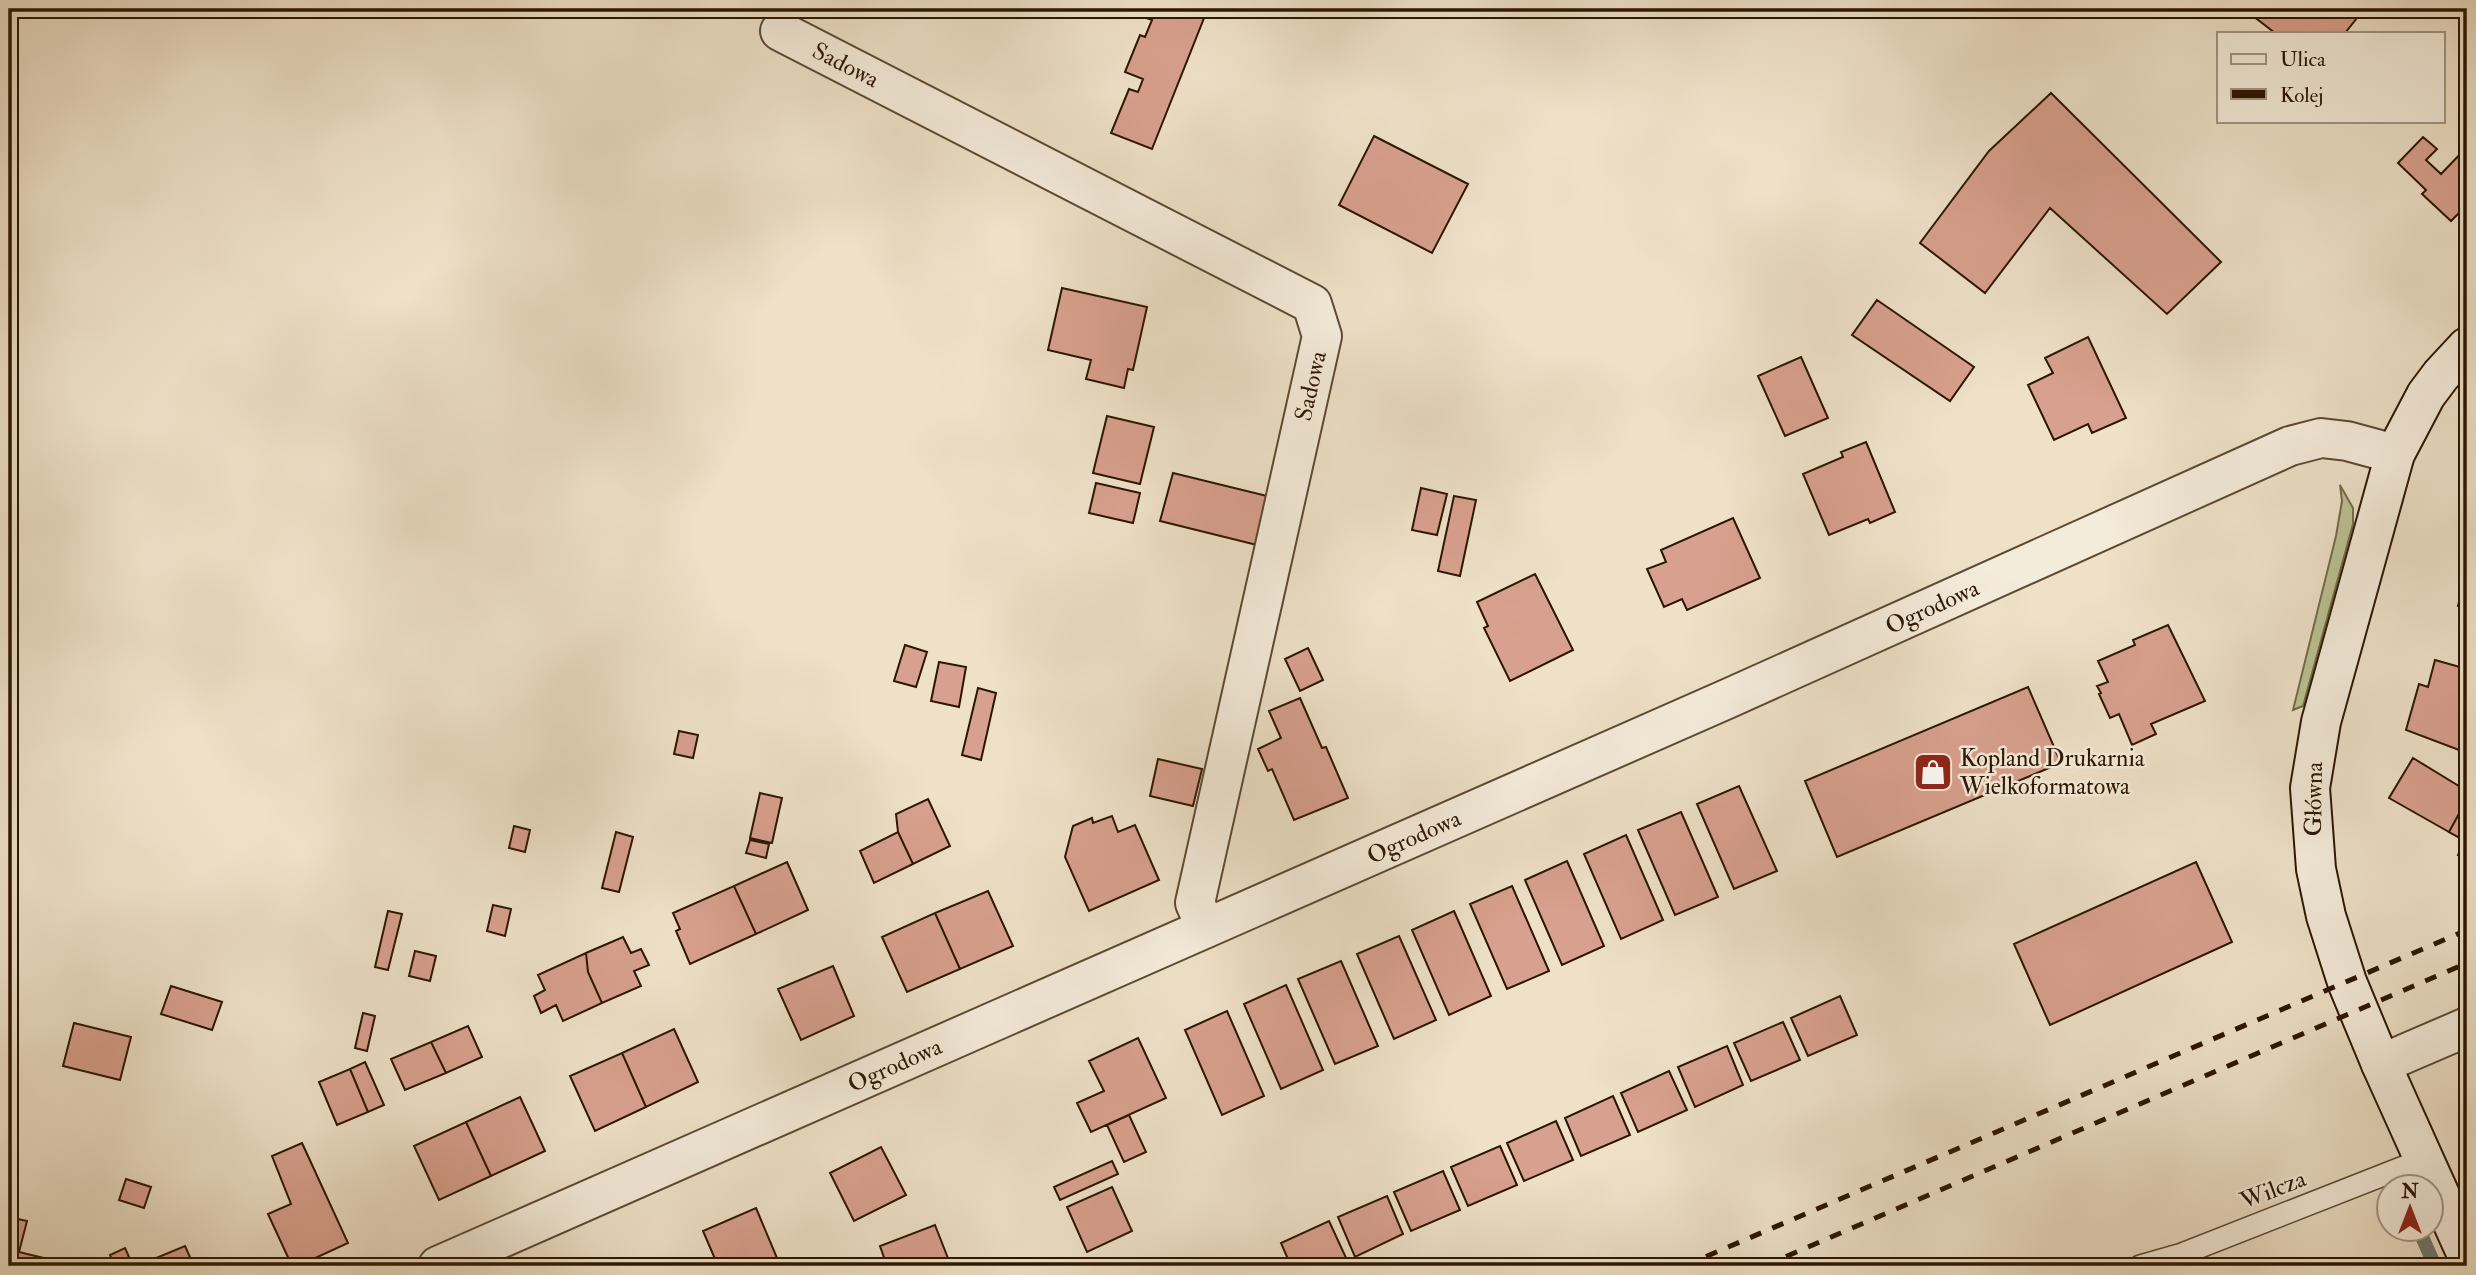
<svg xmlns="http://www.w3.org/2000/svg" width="2476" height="1275" font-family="'IM FELL Double Pica',serif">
	<rect width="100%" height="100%" fill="#eee1c8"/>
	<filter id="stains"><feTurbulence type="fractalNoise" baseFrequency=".00286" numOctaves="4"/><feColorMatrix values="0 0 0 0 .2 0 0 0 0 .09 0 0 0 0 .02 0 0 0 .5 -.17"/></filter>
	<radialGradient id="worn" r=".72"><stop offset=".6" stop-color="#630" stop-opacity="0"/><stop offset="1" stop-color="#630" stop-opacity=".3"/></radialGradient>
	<path fill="#bbc294" stroke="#746c4a" stroke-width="2" d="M 2340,485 L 2353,508 L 2353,524 L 2303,706 L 2293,710 L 2336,536 L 2342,501 Z"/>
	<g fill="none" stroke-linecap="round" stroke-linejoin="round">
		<path stroke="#6d7a6e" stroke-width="14" d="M 2419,1230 L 2435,1266"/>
	</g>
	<path fill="#d8a08e" stroke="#2c1600" stroke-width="2" d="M 1150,9 L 1194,9 L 1206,13 L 1152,149 L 1111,133 L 1129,89 L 1138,92 L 1143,79 L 1125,72 L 1140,35 L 1145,37 L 1152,20 L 1146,18 Z
		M 2244,9 L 2345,9 L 2357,18 L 2345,33 L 2275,33 Z
		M 2051,93 L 2221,262 L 2167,314 L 2050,208 L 1985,293 L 1920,243 L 1989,151 Z
		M 1374,136 L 1468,184 L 1432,253 L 1339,205 Z
		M 2423,137 L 2437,149 L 2426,160 L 2441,174 L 2467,147 L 2467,211 L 2464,208 L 2451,221 L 2422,194 L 2426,190 L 2398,163 Z
		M 1062,288 L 1147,307 L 1133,370 L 1128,369 L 1124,388 L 1086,379 L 1091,360 L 1048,350 Z
		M 1877,300 L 1974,367 L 1950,401 L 1852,335 Z
		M 2088,337 L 2126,418 L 2092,433 L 2088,424 L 2054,440 L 2028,385 L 2053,373 L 2045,358 Z
		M 1801,357 L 1828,418 L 1785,436 L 1758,376 Z
		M 1107,416 L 1154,427 L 1140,484 L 1093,473 Z
		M 1866,442 L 1895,512 L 1870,523 L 1868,519 L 1829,535 L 1803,474 L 1843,457 L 1841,452 Z
		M 1173,473 L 1267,496 L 1257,545 L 1160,521 Z
		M 1096,483 L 1140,493 L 1133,523 L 1089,513 Z
		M 1421,488 L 1447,494 L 1437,535 L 1412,530 Z
		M 1454,496 L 1476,500 L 1460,576 L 1438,571 Z
		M 1733,518 L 1760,578 L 1687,610 L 1682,599 L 1664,607 L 1647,569 L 1666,562 L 1661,550 Z
		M 2467,568 L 2467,608 L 2458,606 Z
		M 1535,574 L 1573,650 L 1510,681 L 1484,628 L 1488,626 L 1477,602 Z
		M 2168,625 L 2205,701 L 2151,724 L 2156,734 L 2132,745 L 2119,714 L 2110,718 L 2099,694 L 2101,693 L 2097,686 L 2108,682 L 2098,661 L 2135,645 L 2133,640 Z
		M 905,645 L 927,652 L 916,687 L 894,681 Z
		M 1308,648 L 1323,680 L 1300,691 L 1285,659 Z
		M 2435,660 L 2467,669 L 2467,753 L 2406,730 L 2419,684 L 2428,687 Z
		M 939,662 L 966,667 L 959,707 L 931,701 Z
		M 2028,687 L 2061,763 L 1837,857 L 1805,781 Z
		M 978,688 L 996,693 L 981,760 L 962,755 Z
		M 1300,698 L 1322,748 L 1326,747 L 1348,798 L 1294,820 L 1272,769 L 1268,771 L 1258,749 L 1281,738 L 1269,711 Z
		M 679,731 L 698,735 L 693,758 L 674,754 Z
		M 2413,758 L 2467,791 L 2467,799 L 2449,832 L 2389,798 Z
		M 1158,759 L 1202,769 L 1193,806 L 1150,796 Z
		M 1739,786 L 1777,871 L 1734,889 L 1697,804 Z
		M 760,793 L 782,798 L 772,843 L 750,838 Z
		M 928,799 L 950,846 L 913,864 L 898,832 L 896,814 Z
		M 2467,799 L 2467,860 L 2458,855 L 2465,841 L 2449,832 Z
		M 1681,812 L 1718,897 L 1675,915 L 1638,830 Z
		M 1112,816 L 1118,832 L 1135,825 L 1159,880 L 1089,911 L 1065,857 L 1073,826 L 1092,818 L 1093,823 Z
		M 514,826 L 530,830 L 525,852 L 509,848 Z
		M 616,832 L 633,837 L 619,892 L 602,888 Z
		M 898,832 L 913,864 L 874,883 L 860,851 Z
		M 1626,835 L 1663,920 L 1621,939 L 1584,854 Z
		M 750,840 L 769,844 L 766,858 L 746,853 Z
		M 1567,861 L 1604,946 L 1562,965 L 1525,880 Z
		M 787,862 L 808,910 L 756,934 L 734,886 Z
		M 2196,862 L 2232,942 L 2050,1025 L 2014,944 Z
		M 734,886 L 756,934 L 690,964 L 676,931 L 680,929 L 673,913 Z
		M 1512,886 L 1549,971 L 1507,989 L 1470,904 Z
		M 988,891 L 1013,946 L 960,969 L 935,913 Z
		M 493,905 L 511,909 L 505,936 L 487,931 Z
		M 388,911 L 402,914 L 388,970 L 375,967 Z
		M 1454,911 L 1491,996 L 1449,1015 L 1412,930 Z
		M 935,913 L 960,969 L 907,992 L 882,937 Z
		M 1399,936 L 1436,1020 L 1394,1039 L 1357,954 Z
		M 623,937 L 631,953 L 641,949 L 649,965 L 634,971 L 641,986 L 602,1003 L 588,972 L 586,953 Z
		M 415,951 L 436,956 L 430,981 L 409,976 Z
		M 586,953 L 588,972 L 602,1003 L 563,1021 L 556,1005 L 541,1013 L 534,996 L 545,990 L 538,975 Z
		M 1341,961 L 1378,1046 L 1335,1064 L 1298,979 Z
		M 833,966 L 854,1016 L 801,1040 L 778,989 Z
		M 1286,985 L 1323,1070 L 1281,1089 L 1244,1004 Z
		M 171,986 L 222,1002 L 212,1030 L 161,1014 Z
		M 1840,996 L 1857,1035 L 1808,1056 L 1791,1018 Z
		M 1227,1011 L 1264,1096 L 1222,1115 L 1185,1030 Z
		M 363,1013 L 375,1016 L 367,1051 L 355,1048 Z
		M 1783,1022 L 1800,1060 L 1751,1081 L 1734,1043 Z
		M 74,1023 L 131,1037 L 120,1080 L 63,1066 Z
		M 468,1026 L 482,1057 L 446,1073 L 431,1042 Z
		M 674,1029 L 698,1082 L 646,1107 L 622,1053 Z
		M 1138,1038 L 1166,1098 L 1091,1132 L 1077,1103 L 1104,1091 L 1089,1061 Z
		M 431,1042 L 446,1073 L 405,1090 L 391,1059 Z
		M 1727,1046 L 1743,1085 L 1695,1107 L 1678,1067 Z
		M 622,1053 L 646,1107 L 595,1131 L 570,1076 Z
		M 365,1062 L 384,1105 L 368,1112 L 350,1069 Z
		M 350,1069 L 368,1112 L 337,1125 L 319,1082 Z
		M 1669,1071 L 1687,1110 L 1638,1132 L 1621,1093 Z
		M 1613,1096 L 1630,1135 L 1581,1156 L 1565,1118 Z
		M 520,1097 L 545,1151 L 491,1176 L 466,1122 Z
		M 1129,1115 L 1146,1152 L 1124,1162 L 1107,1125 Z
		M 1556,1121 L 1573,1160 L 1524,1181 L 1507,1143 Z
		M 466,1122 L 491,1176 L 439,1200 L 414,1146 Z
		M 302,1143 L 348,1243 L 298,1266 L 292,1266 L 268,1214 L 291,1204 L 272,1156 Z
		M 1500,1146 L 1517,1185 L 1468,1206 L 1451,1167 Z
		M 881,1147 L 906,1195 L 854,1221 L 830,1173 Z
		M 1112,1161 L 1118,1174 L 1060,1200 L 1054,1187 Z
		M 1443,1171 L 1460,1210 L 1411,1231 L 1394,1192 Z
		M 126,1179 L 151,1187 L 144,1208 L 119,1200 Z
		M 1112,1187 L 1132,1231 L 1087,1252 L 1067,1207 Z
		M 1387,1196 L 1403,1234 L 1355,1257 L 1338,1217 Z
		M 756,1208 L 777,1258 L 758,1266 L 718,1266 L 703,1231 Z
		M 9,1217 L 27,1221 L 19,1252 L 52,1260 L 50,1266 L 9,1266 Z
		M 1329,1221 L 1347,1260 L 1332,1266 L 1291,1266 L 1281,1243 Z
		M 935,1225 L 951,1266 L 887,1266 L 880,1246 Z
		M 185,1246 L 194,1266 L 137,1266 Z
		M 125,1248 L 133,1266 L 115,1266 L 110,1255 Z"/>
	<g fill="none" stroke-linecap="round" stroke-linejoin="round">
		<g stroke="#5c4932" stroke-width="24">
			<path id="lane" d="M 2140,1266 L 2182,1254 L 2424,1159"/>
		</g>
		<g stroke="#5c4932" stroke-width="42">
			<g id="street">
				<path id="s1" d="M 780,31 L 1312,304 L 1322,336 L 1195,903 L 1206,928"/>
				<path d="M 2381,1064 L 2467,1027"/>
				<path id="s2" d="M 438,1266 L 1727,699 L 2290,446 L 2321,438 L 2347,441 L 2395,454"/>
			</g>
		</g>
		<g stroke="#2c1600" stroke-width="42">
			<path id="secondary" d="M 2467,347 L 2441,375 L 2426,395 L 2395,454 L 2321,722 L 2310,788 L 2316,869 L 2326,916 L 2347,982 L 2381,1064 L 2467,1255"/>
		</g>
		<use href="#lane" stroke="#f4ecdb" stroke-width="21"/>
		<use href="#street" stroke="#f4ecdb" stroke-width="38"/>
		<use href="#secondary" stroke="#f4ecdb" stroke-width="38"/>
		<path stroke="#2c1600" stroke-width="5" stroke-dasharray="12 12" stroke-linecap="butt" d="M 1684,1266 L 2467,930
			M 1764,1266 L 2467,963"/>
	</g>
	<defs>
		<g id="shop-square" transform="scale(2.0125)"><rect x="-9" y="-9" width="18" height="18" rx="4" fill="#8f2418" stroke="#f4ecdb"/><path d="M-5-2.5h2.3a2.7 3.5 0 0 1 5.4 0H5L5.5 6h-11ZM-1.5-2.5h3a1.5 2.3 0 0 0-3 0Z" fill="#fff"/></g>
	</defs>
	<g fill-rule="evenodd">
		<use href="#shop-square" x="1933" y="772"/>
	</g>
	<g text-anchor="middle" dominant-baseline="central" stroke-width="5" stroke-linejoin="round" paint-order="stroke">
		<g font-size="24" fill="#2c1600" stroke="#f4ecdb">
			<text stroke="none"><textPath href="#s1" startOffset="74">Sadowa</textPath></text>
			<text transform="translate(1311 386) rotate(-77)">Sadowa</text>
			<text stroke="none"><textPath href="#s2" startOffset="1633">Ogrodowa</textPath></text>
			<text transform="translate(2314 799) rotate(-89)">Główna</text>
			<text stroke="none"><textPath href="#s2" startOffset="1066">Ogrodowa</textPath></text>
			<text stroke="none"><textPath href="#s2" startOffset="499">Ogrodowa</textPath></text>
			<text transform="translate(2273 1190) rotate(-21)">Wilcza</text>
		</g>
		<g font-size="24" fill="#2c1600" stroke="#f4ecdb" text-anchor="start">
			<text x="1960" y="758">Kopland Drukarnia<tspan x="1960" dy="28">Wielkoformatowa</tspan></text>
		</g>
	</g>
	<rect width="2476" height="1275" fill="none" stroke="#eee1c8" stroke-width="35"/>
	<rect x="10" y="10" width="2455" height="1254" fill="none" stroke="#2c1600" stroke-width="3.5"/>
	<rect x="18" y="18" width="2441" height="1240" fill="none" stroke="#2c1600" stroke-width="2"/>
	<rect x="2217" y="32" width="228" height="91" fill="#f4ecdb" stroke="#a49683" stroke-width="2"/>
	<rect x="2231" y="54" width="35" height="10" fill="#f4ecdb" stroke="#a49683" stroke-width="2"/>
	<text x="2280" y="66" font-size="21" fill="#2c1600">Ulica</text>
	<rect x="2231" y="89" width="35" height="10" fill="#2c1600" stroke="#a49683" stroke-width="2"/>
	<text x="2280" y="102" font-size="21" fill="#2c1600">Kolej</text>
	<g transform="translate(2410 1208)"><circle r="33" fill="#f4ecdb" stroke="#a49683" stroke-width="2"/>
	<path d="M0-5L12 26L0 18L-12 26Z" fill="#8f2418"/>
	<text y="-10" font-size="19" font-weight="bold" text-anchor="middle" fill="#2c1600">N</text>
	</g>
	<rect width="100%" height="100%" filter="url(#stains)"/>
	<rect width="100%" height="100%" fill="url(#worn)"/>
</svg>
